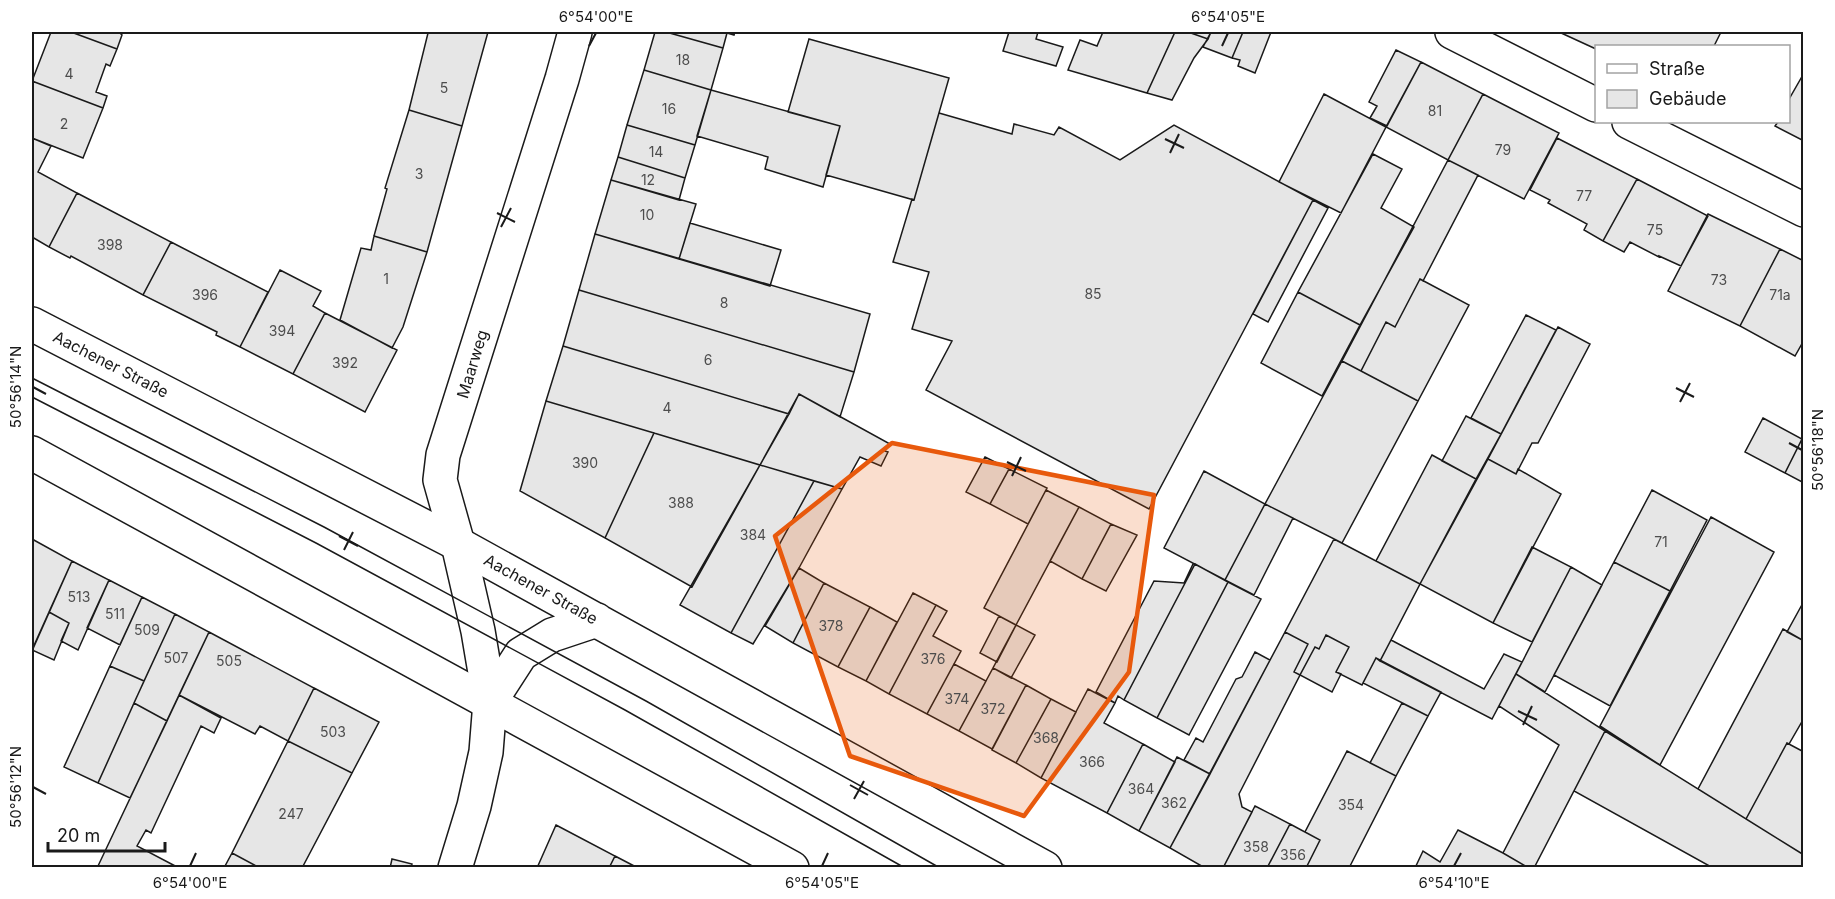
<svg xmlns="http://www.w3.org/2000/svg" width="1835" height="899" font-family="Inter,sans-serif">
	<rect width="100%" height="100%" fill="#fff"/>
	<path fill="#e6e6e6" stroke="#1a1a1a" stroke-width="1.5" d="M 51,32 L 71,32 L 117,49 L 110,66 L 106,64 L 96,92 L 107,96 L 103,108 L 32,81 Z
		M 71,32 L 119,32 L 122,35 L 117,49 Z
		M 430,32 L 488,32 L 462,126 L 409,110 L 428,33 Z
		M 655,32 L 666,32 L 723,48 L 711,90 L 644,70 Z
		M 666,32 L 735,32 L 734,35 L 727,33 L 723,48 Z
		M 1009,32 L 1038,32 L 1036,39 L 1063,47 L 1056,66 L 1003,51 Z
		M 1103,32 L 1175,32 L 1147,93 L 1068,70 L 1080,40 L 1097,46 Z
		M 1175,32 L 1188,32 L 1208,39 L 1194,58 L 1172,100 L 1147,93 Z
		M 1188,32 L 1211,32 L 1208,39 Z
		M 1211,32 L 1243,32 L 1232,58 L 1203,47 Z
		M 1243,32 L 1271,32 L 1255,73 L 1238,66 L 1240,60 L 1232,58 Z
		M 1559,32 L 1721,32 L 1714,46 L 1596,46 L 1596,49 Z
		M 809,39 L 949,78 L 914,200 L 826,175 L 840,126 L 788,112 Z
		M 1396,50 L 1421,62 L 1387,126 L 1370,118 L 1377,106 L 1369,102 Z
		M 1421,62 L 1483,94 L 1448,160 L 1386,127 Z
		M 644,70 L 711,90 L 695,145 L 627,125 Z
		M 1804,73 L 1804,141 L 1775,126 L 1778,122 L 1788,122 L 1788,101 Z
		M 32,81 L 103,108 L 83,158 L 32,138 Z
		M 711,90 L 840,126 L 823,187 L 765,169 L 768,157 L 697,136 Z
		M 1324,94 L 1386,127 L 1341,213 L 1279,182 Z
		M 1483,94 L 1559,133 L 1524,199 L 1448,160 Z
		M 409,110 L 462,126 L 427,252 L 374,236 L 387,189 L 385,188 Z
		M 939,113 L 1012,134 L 1014,124 L 1054,135 L 1059,127 L 1120,160 L 1174,125 L 1313,200 L 1149,509 L 926,390 L 952,341 L 912,329 L 929,272 L 893,262 L 912,199 L 914,200 Z
		M 627,125 L 695,145 L 685,178 L 618,157 Z
		M 32,138 L 51,146 L 38,172 L 77,193 L 49,247 L 32,237 Z
		M 1557,138 L 1637,179 L 1603,241 L 1584,230 L 1587,224 L 1548,203 L 1550,200 L 1530,190 Z
		M 1373,154 L 1402,169 L 1381,208 L 1414,227 L 1360,325 L 1298,292 Z
		M 618,157 L 685,178 L 679,200 L 611,180 Z
		M 1448,160 L 1478,175 L 1423,281 L 1420,279 L 1395,327 L 1386,322 L 1361,371 L 1342,361 Z
		M 1637,179 L 1708,216 L 1681,266 L 1659,256 L 1659,257 L 1630,242 L 1624,252 L 1603,241 Z
		M 611,180 L 696,204 L 679,259 L 595,234 Z
		M 77,193 L 171,242 L 143,295 L 71,256 L 70,258 L 49,247 Z
		M 1313,200 L 1328,208 L 1268,322 L 1253,314 Z
		M 1708,214 L 1780,249 L 1740,326 L 1668,291 Z
		M 690,223 L 781,250 L 770,286 L 679,259 Z
		M 595,234 L 870,314 L 854,372 L 579,290 Z
		M 374,236 L 427,252 L 403,327 L 392,348 L 340,320 L 361,248 L 371,250 Z
		M 171,242 L 268,292 L 240,347 L 216,335 L 217,332 L 143,295 Z
		M 1780,249 L 1804,261 L 1804,340 L 1795,356 L 1740,326 Z
		M 280,270 L 321,291 L 313,306 L 325,313 L 293,374 L 240,347 Z
		M 1420,279 L 1469,305 L 1418,401 L 1361,371 L 1386,322 L 1395,327 Z
		M 579,290 L 854,372 L 840,417 L 799,394 L 789,414 L 563,346 Z
		M 1298,292 L 1360,325 L 1322,396 L 1261,363 Z
		M 325,313 L 397,350 L 365,412 L 293,374 Z
		M 1526,315 L 1556,330 L 1501,434 L 1471,418 Z
		M 1558,327 L 1590,344 L 1538,443 L 1532,443 L 1516,474 L 1488,459 Z
		M 563,346 L 789,414 L 760,465 L 654,433 L 546,401 Z
		M 1342,361 L 1418,401 L 1342,543 L 1265,504 Z
		M 799,394 L 890,444 L 885,451 L 888,452 L 881,466 L 860,457 L 842,489 L 760,465 Z
		M 546,401 L 654,433 L 605,538 L 520,491 Z
		M 1466,416 L 1501,434 L 1476,479 L 1442,461 Z
		M 1763,418 L 1802,439 L 1785,473 L 1745,452 Z
		M 654,433 L 760,465 L 692,587 L 605,538 Z
		M 1802,439 L 1804,440 L 1804,483 L 1785,473 Z
		M 1432,455 L 1476,479 L 1420,584 L 1376,561 Z
		M 985,457 L 1009,469 L 990,504 L 966,492 Z
		M 1488,459 L 1516,474 L 1518,469 L 1561,494 L 1493,623 L 1420,584 Z
		M 760,465 L 814,481 L 731,633 L 680,605 Z
		M 1009,469 L 1047,488 L 1028,524 L 990,504 Z
		M 1204,471 L 1265,504 L 1225,580 L 1164,548 Z
		M 814,481 L 842,489 L 799,568 L 753,644 L 731,633 Z
		M 1046,490 L 1079,507 L 1016,625 L 984,608 Z
		M 1652,490 L 1707,520 L 1670,591 L 1614,562 Z
		M 1265,504 L 1293,518 L 1254,595 L 1225,580 Z
		M 1079,507 L 1111,524 L 1082,579 L 1050,561 Z
		M 1711,517 L 1774,552 L 1660,765 L 1600,726 Z
		M 1111,524 L 1137,535 L 1106,591 L 1082,579 Z
		M 32,539 L 72,561 L 32,651 Z
		M 1334,539 L 1420,584 L 1380,661 L 1376,658 L 1362,685 L 1336,672 L 1349,647 L 1326,635 L 1319,649 L 1315,647 L 1300,675 L 1294,672 L 1308,644 L 1285,632 Z
		M 1532,547 L 1571,567 L 1532,642 L 1493,623 Z
		M 72,561 L 109,580 L 78,650 L 61,641 L 69,623 L 49,612 Z
		M 1614,562 L 1670,591 L 1610,706 L 1554,675 Z
		M 1193,564 L 1195,564 L 1124,700 L 1118,696 L 1115,703 L 1096,692 L 1154,581 L 1184,583 Z
		M 1195,564 L 1228,582 L 1157,718 L 1124,700 Z
		M 1571,567 L 1602,585 L 1545,692 L 1516,674 Z
		M 799,568 L 824,583 L 793,643 L 765,626 Z
		M 109,580 L 142,597 L 120,645 L 87,628 Z
		M 1228,582 L 1261,599 L 1189,735 L 1157,718 Z
		M 824,583 L 870,607 L 838,667 L 793,643 Z
		M 913,593 L 936,605 L 889,694 L 866,681 Z
		M 142,597 L 175,614 L 144,681 L 110,666 Z
		M 1804,601 L 1804,641 L 1787,632 Z
		M 936,605 L 947,611 L 933,636 L 961,651 L 927,714 L 889,694 Z
		M 870,607 L 897,622 L 866,681 L 838,667 Z
		M 49,612 L 69,623 L 54,660 L 32,650 Z
		M 175,614 L 209,632 L 167,721 L 134,703 Z
		M 999,616 L 1016,625 L 997,662 L 980,653 Z
		M 1016,625 L 1035,635 L 1011,678 L 993,668 Z
		M 1783,629 L 1804,641 L 1804,718 L 1789,744 L 1787,743 L 1746,819 L 1698,789 Z
		M 209,632 L 314,688 L 288,741 L 260,726 L 255,734 L 179,695 Z
		M 1285,632 L 1308,644 L 1294,672 L 1300,675 L 1239,794 L 1242,807 L 1252,812 L 1223,868 L 1205,868 L 1170,848 Z
		M 1326,635 L 1349,647 L 1336,672 L 1341,674 L 1332,692 L 1300,675 L 1315,647 L 1319,649 Z
		M 1391,640 L 1484,689 L 1504,654 L 1522,662 L 1492,719 L 1380,661 Z
		M 1255,652 L 1270,660 L 1210,774 L 1184,760 L 1196,738 L 1203,742 L 1236,679 L 1242,677 Z
		M 1376,658 L 1441,692 L 1428,716 L 1363,683 Z
		M 954,664 L 986,681 L 959,731 L 927,714 Z
		M 110,666 L 144,681 L 98,783 L 64,767 Z
		M 993,668 L 1026,685 L 992,749 L 959,731 Z
		M 1516,674 L 1605,731 L 1534,868 L 1529,868 L 1503,853 L 1559,745 L 1499,706 Z
		M 1026,685 L 1051,699 L 1016,763 L 992,750 Z
		M 314,688 L 379,722 L 352,773 L 288,741 Z
		M 1088,689 L 1115,703 L 1104,723 L 1143,744 L 1107,813 L 1041,778 Z
		M 179,695 L 221,718 L 214,733 L 201,726 L 151,833 L 146,830 L 137,846 L 179,868 L 100,868 L 98,866 Z
		M 1051,699 L 1076,712 L 1041,778 L 1016,763 Z
		M 134,703 L 167,721 L 130,798 L 98,783 Z
		M 1402,703 L 1428,716 L 1396,776 L 1370,763 Z
		M 1605,731 L 1804,855 L 1804,868 L 1713,868 L 1574,791 Z
		M 288,741 L 352,773 L 302,868 L 260,868 L 232,853 Z
		M 1787,743 L 1804,752 L 1804,855 L 1746,819 Z
		M 1143,744 L 1175,762 L 1139,831 L 1107,813 Z
		M 1347,751 L 1396,776 L 1349,868 L 1306,868 L 1320,840 L 1305,832 Z
		M 1177,757 L 1210,774 L 1170,848 L 1139,831 Z
		M 1255,806 L 1290,824 L 1267,868 L 1223,868 Z
		M 1290,824 L 1320,840 L 1306,868 L 1267,868 Z
		M 556,825 L 615,856 L 609,868 L 537,868 Z
		M 1458,830 L 1503,853 L 1529,868 L 1415,868 L 1423,851 L 1440,862 Z
		M 232,853 L 260,868 L 224,868 Z
		M 615,856 L 638,868 L 609,868 Z
		M 392,859 L 412,864 L 411,868 L 390,868 Z"/>
	<g fill="none" stroke-linecap="round" stroke-linejoin="round">
		<g stroke="#1a1a1a" stroke-width="36">
			<path id="street" d="M 1452,32 L 1596,105
				M 1629,122 L 1804,210"/>
		</g>
		<g stroke="#1a1a1a" stroke-width="36">
			<path id="secondary" d="M 455,868 L 474,806 L 486,752 L 490,702 L 478,631 L 458,544 L 440,480 L 443,455 L 562,79 L 575,32"/>
		</g>
		<g stroke="#1a1a1a" stroke-width="36">
			<path id="primary" d="M 32,324 L 458,544 L 1045,868
				M 32,453 L 792,868
				M 490,702 L 521,654 L 552,635 L 597,620"/>
		</g>
		<use href="#street" stroke="#fff" stroke-width="33"/>
		<use href="#secondary" stroke="#fff" stroke-width="33"/>
		<use href="#primary" stroke="#fff" stroke-width="33"/>
		<path stroke="#1a1a1a" stroke-width="1.5" d="M 32,378 L 324,527 L 646,701 L 940,868
			M 32,397 L 316,543 L 625,710 L 905,868"/>
	</g>
	<path fill="#e8590c" fill-opacity="0.2" stroke="#e8590c" stroke-width="4.5" stroke-linejoin="round" d="M 892,443 L 1154,495 L 1129,672 L 1024,816 L 850,756 L 775,536 Z"/>
	<path fill="none" stroke="#1a1a1a" stroke-width="2" d="M 589,46 L 596,33M 1222,46 L 1228,33M 1165,139 L 1184,148M 1170,153 L 1179,134M 497,213 L 515,222M 501,227 L 511,208M 33,387 L 46,394M 1676,388 L 1694,397M 1680,402 L 1690,383M 1789,443 L 1802,450M 1007,462 L 1026,471M 1012,476 L 1021,457M 339,536 L 358,546M 344,550 L 353,532M 1518,711 L 1537,720M 1523,725 L 1532,706M 850,785 L 868,795M 33,787 L 46,794M 854,799 L 864,781M 190,866 L 196,853M 822,866 L 828,853M 1454,866 L 1461,853"/>
	<g text-anchor="middle" dominant-baseline="central" stroke-width="4.5" stroke-linejoin="round" paint-order="stroke">
		<g font-size="14" fill="#4d4d4d">
			<text x="683" y="59">18</text>
			<text x="69" y="73">4</text>
			<text x="444" y="87">5</text>
			<text x="669" y="108">16</text>
			<text x="1435" y="110">81</text>
			<text x="64" y="123">2</text>
			<text x="1503" y="149">79</text>
			<text x="656" y="151">14</text>
			<text x="419" y="173">3</text>
			<text x="648" y="179">12</text>
			<text x="1584" y="195">77</text>
			<text x="647" y="214">10</text>
			<text x="1655" y="229">75</text>
			<text x="110" y="244">398</text>
			<text x="386" y="278">1</text>
			<text x="1719" y="279">73</text>
			<text x="1093" y="293">85</text>
			<text x="205" y="294">396</text>
			<text x="1780" y="294">71a</text>
			<text x="724" y="302">8</text>
			<text x="282" y="330">394</text>
			<text x="708" y="359">6</text>
			<text x="345" y="362">392</text>
			<text x="667" y="407">4</text>
			<text x="585" y="462">390</text>
			<text x="681" y="502">388</text>
			<text x="753" y="534">384</text>
			<text x="1661" y="541">71</text>
			<text x="79" y="596">513</text>
			<text x="115" y="613">511</text>
			<text x="831" y="625">378</text>
			<text x="147" y="629">509</text>
			<text x="176" y="657">507</text>
			<text x="933" y="658">376</text>
			<text x="229" y="660">505</text>
			<text x="957" y="698">374</text>
			<text x="993" y="708">372</text>
			<text x="333" y="731">503</text>
			<text x="1046" y="737">368</text>
			<text x="1092" y="761">366</text>
			<text x="1141" y="788">364</text>
			<text x="1174" y="802">362</text>
			<text x="1351" y="804">354</text>
			<text x="291" y="813">247</text>
			<text x="1256" y="846">358</text>
			<text x="1293" y="854">356</text>
		</g>
		<g font-size="16" fill="#1a1a1a" stroke="#fff">
			<text transform="translate(111 364) rotate(27)">Aachener Straße</text>
			<text transform="translate(472 364) rotate(-73)">Maarweg</text>
			<text transform="translate(541 589) rotate(29)">Aachener Straße</text>
		</g>
	</g>
	<rect width="1835" height="899" fill="none" stroke="#ffffff" stroke-width="66"/>
	<rect x="1595" y="45" width="195" height="78" fill="#ffffff" stroke="#a3a3a3" stroke-width="1.5"/>
	<rect x="1607" y="64" width="30" height="9" fill="#ffffff" stroke="#a3a3a3" stroke-width="1.5"/>
	<text x="1649" y="75" font-size="18" fill="#1a1a1a">Straße</text>
	<rect x="1607" y="90" width="30" height="18" fill="#e6e6e6" stroke="#a3a3a3" stroke-width="1.5"/>
	<text x="1649" y="105" font-size="18" fill="#1a1a1a">Gebäude</text>
	<path d="M48 842v9h117v-9" fill="none" stroke="#1a1a1a" stroke-width="3"/>
	<text x="57" y="842" font-size="18" fill="#1a1a1a" stroke="#ffffff" stroke-width="4.5" paint-order="stroke">20 m</text>
	<rect x="33" y="33" width="1769" height="833" fill="none" stroke="#1a1a1a" stroke-width="2"/>
	<g font-size="15" text-anchor="middle" fill="#1a1a1a">
		<text x="596" y="22">6°54'00"E</text>
		<text x="1228" y="22">6°54'05"E</text>
		<text transform="translate(16 387) rotate(-90)" y="5">50°56'14"N</text>
		<text transform="translate(1818 450) rotate(-90)" y="5">50°56'18"N</text>
		<text transform="translate(16 787) rotate(-90)" y="5">50°56'12"N</text>
		<text x="190" y="888">6°54'00"E</text>
		<text x="822" y="888">6°54'05"E</text>
		<text x="1454" y="888">6°54'10"E</text>
	</g>
</svg>
